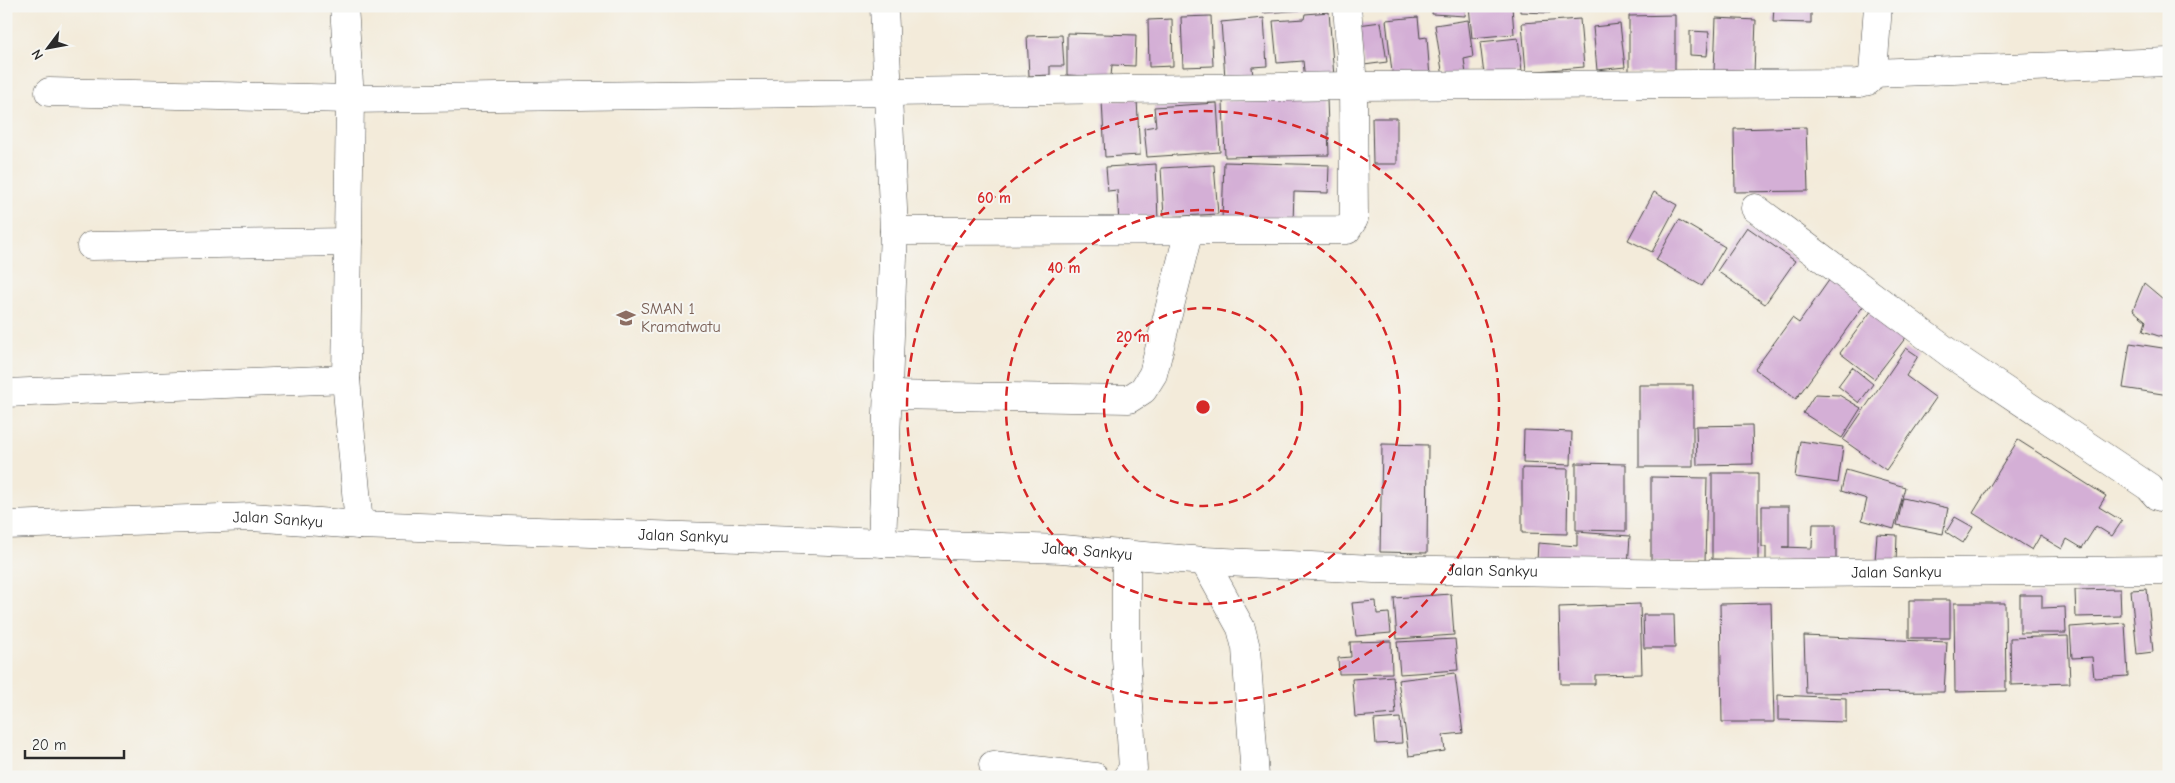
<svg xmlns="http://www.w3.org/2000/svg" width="2175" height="783" font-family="'Comic Neue',sans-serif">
	<rect width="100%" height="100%" fill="#f6f6f2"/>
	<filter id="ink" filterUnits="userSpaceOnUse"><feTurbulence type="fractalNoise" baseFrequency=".02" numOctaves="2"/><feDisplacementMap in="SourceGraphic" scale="10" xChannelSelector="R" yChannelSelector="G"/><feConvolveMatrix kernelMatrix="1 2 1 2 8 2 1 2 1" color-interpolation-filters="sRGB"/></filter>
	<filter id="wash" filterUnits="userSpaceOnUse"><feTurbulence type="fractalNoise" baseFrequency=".0096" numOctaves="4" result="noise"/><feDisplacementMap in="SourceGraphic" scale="20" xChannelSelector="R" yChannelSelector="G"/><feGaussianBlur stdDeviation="1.12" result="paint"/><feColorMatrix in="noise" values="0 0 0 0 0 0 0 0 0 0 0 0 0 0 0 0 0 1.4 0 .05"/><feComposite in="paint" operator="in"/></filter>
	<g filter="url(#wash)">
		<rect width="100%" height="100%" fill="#f3ebda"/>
		<g id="blocks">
			<path fill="#d4afd6" d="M 1148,6 L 1174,6 L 1174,8 L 1148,9 Z
				M 1262,6 L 1331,6 L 1331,8 L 1263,13 Z
				M 1433,6 L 1466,6 L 1465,16 L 1432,14 Z
				M 1469,6 L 1512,6 L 1514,34 L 1472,38 Z
				M 1520,6 L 1550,6 L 1550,13 L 1520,12 Z
				M 1678,6 L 1714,6 L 1714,10 L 1677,8 Z
				M 1718,6 L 1750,6 L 1749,12 L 1718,10 Z
				M 1774,6 L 1811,6 L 1811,23 L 1773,22 Z
				M 1329,12 L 1334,77 L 1305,80 L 1303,61 L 1277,63 L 1273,21 L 1304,19 L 1305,14 Z
				M 1675,15 L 1675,72 L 1629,72 L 1629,16 Z
				M 1211,16 L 1213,66 L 1183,67 L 1181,17 Z
				M 1418,17 L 1420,38 L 1427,37 L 1430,78 L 1393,81 L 1386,20 Z
				M 1264,18 L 1267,66 L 1252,67 L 1253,77 L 1225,78 L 1221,22 Z
				M 1716,18 L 1756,20 L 1754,73 L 1714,71 Z
				M 1172,19 L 1173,66 L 1149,67 L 1148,20 Z
				M 1580,19 L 1584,67 L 1526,72 L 1522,23 Z
				M 1468,20 L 1473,57 L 1464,59 L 1466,74 L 1443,77 L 1435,25 Z
				M 1381,22 L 1387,62 L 1364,65 L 1358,25 Z
				M 1620,24 L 1625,67 L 1597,70 L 1593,27 Z
				M 1690,31 L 1709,32 L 1707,56 L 1690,55 Z
				M 1067,33 L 1136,35 L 1135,66 L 1112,65 L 1111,77 L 1067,75 Z
				M 1062,35 L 1064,66 L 1050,66 L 1050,75 L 1029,76 L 1027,36 Z
				M 1518,38 L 1522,71 L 1484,75 L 1480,42 Z
				M 1327,99 L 1329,155 L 1225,157 L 1223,101 Z
				M 1137,100 L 1140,155 L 1105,157 L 1102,101 Z
				M 1217,103 L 1220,152 L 1147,157 L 1144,128 L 1156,126 L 1154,107 Z
				M 1372,118 L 1397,118 L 1397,164 L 1373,164 Z
				M 1806,127 L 1808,191 L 1735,192 L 1734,129 Z
				M 1224,162 L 1329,165 L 1328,193 L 1294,192 L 1293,223 L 1222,221 Z
				M 1156,164 L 1158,221 L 1119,223 L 1117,190 L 1108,191 L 1106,167 Z
				M 1214,165 L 1218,214 L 1164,217 L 1161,168 Z
				M 1654,192 L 1677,205 L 1652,252 L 1628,240 Z
				M 1679,220 L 1725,247 L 1702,286 L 1656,260 Z
				M 1747,227 L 1795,261 L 1765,304 L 1717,271 Z
				M 1832,276 L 1867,301 L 1796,399 L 1755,369 L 1792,318 L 1799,323 Z
				M 2144,283 L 2169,304 L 2168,339 L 2143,331 L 2146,321 L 2133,310 Z
				M 1872,310 L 1907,336 L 1874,379 L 1840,353 Z
				M 2130,343 L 2169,349 L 2169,395 L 2123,388 Z
				M 1906,348 L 1918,356 L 1906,376 L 1936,398 L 1886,470 L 1843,440 Z
				M 1852,367 L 1873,384 L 1859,403 L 1838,386 Z
				M 1639,385 L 1693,385 L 1693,467 L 1639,467 Z
				M 1815,394 L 1839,395 L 1861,408 L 1842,438 L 1803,413 Z
				M 1752,425 L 1753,464 L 1697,465 L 1696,426 Z
				M 1524,430 L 1572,432 L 1571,465 L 1523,463 Z
				M 2018,440 L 2106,496 L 2099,507 L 2122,521 L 2112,536 L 2096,526 L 2082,548 L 2067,539 L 2062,549 L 2040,536 L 2032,550 L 1973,513 Z
				M 1800,441 L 1843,447 L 1838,483 L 1795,477 Z
				M 1382,444 L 1428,445 L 1427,553 L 1380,552 Z
				M 1576,463 L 1626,464 L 1626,531 L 1576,530 Z
				M 1522,468 L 1568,469 L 1567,534 L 1522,533 Z
				M 1846,470 L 1905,487 L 1894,529 L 1862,520 L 1867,499 L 1841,491 Z
				M 1712,473 L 1758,473 L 1758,560 L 1712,559 Z
				M 1651,477 L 1707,478 L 1705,563 L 1651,561 Z
				M 1903,498 L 1948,508 L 1943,534 L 1897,525 Z
				M 2169,505 L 2169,536 L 2166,536 L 2167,506 Z
				M 1762,506 L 1789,506 L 1789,547 L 1782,547 L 1812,548 L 1813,524 L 1836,524 L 1836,562 L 1766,561 L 1766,547 L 1762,547 Z
				M 1955,517 L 1973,527 L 1963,543 L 1946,532 Z
				M 1577,532 L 1630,536 L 1628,567 L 1537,561 L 1538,543 L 1577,546 Z
				M 1877,534 L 1897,535 L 1896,563 L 1875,561 Z
				M 2120,589 L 2121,616 L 2076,617 L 2075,590 Z
				M 2147,589 L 2153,652 L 2137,654 L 2131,590 Z
				M 1451,594 L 1454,635 L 1397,639 L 1394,598 Z
				M 2020,595 L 2042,595 L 2042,608 L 2065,607 L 2066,633 L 2020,633 Z
				M 1909,600 L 1950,600 L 1950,638 L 1909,638 Z
				M 1376,601 L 1377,614 L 1389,613 L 1391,633 L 1356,636 L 1352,603 Z
				M 1771,603 L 1774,722 L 1722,722 L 1720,604 Z
				M 1954,603 L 2005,603 L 2006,691 L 1955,692 Z
				M 1640,604 L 1642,674 L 1595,675 L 1595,684 L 1561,684 L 1559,607 Z
				M 1643,615 L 1674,615 L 1675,648 L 1644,648 Z
				M 2125,623 L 2128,676 L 2094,678 L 2092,657 L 2072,658 L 2070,627 Z
				M 1804,636 L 1947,642 L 1944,692 L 1806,693 Z
				M 2068,636 L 2070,683 L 2011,685 L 2010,638 Z
				M 1455,639 L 1458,670 L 1400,674 L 1397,642 Z
				M 1391,641 L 1392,673 L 1339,674 L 1338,658 L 1351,657 L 1350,642 Z
				M 1455,673 L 1463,733 L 1443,735 L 1445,751 L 1409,756 L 1398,680 Z
				M 1393,676 L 1396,714 L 1355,717 L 1352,679 Z
				M 1778,695 L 1846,698 L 1846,722 L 1778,720 Z
				M 1400,718 L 1402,743 L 1376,744 L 1374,720 Z"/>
		</g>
	</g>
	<g filter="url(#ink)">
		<use href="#blocks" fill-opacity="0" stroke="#494845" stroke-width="1"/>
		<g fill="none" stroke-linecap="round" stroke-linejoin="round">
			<g stroke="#494845" stroke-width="29">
				<g id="street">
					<path d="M 344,6 L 350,99 L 346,379 L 359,525"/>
					<path d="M 1873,73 L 2169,62"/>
					<path d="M 49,92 L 350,99 L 1353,86 L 1859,83 L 1868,81 L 1873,73 L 1878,6"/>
					<path d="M 1755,208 L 1952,355 L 2149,487 L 2157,496 L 2164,498 L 2169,496"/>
					<path d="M 894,231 L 1347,230 L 1354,219 L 1353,86 L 1347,6"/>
					<path d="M 91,246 L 348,242"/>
					<path d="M 6,393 L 346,379"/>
					<path d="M 887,395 L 1129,399 L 1143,390 L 1153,374 L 1189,230"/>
					<path id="s1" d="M 6,525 L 252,517 L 359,525 L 1062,549 L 1204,561 L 1374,569 L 1690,574 L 2169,570"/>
					<path d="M 882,543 L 894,231 L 884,6"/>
					<path d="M 1126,554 L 1126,657 L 1133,769 L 1127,777"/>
					<path d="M 1204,561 L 1241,628 L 1246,648 L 1255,777"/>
					<path d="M 993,765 L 1095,777"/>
				</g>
			</g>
			<use href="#street" stroke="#fff" stroke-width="28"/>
		</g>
	</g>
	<g fill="none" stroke="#d62828" stroke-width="2.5" stroke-dasharray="9 6">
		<circle cx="1203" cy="407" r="99"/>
		<circle cx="1203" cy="407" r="197"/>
		<circle cx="1203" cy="407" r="296"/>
	</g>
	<defs>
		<g id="school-bare" transform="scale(1.5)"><path d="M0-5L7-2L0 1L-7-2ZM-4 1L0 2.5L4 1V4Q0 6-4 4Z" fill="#8d6e63" stroke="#f6f6f2" stroke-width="2.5" paint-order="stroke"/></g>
	</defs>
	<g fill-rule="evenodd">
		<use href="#school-bare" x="626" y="318"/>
	</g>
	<g text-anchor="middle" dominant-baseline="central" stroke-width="4" stroke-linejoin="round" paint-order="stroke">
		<g font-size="16" fill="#785e54" stroke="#f6f6f2" text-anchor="start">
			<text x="641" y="309">SMAN 1<tspan x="641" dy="18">Kramatwatu</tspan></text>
		</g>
		<g font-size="16" fill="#2b2b2b" stroke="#f6f6f2">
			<text stroke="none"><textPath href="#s1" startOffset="272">Jalan Sankyu</textPath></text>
			<text stroke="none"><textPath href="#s1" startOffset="678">Jalan Sankyu</textPath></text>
			<text stroke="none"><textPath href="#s1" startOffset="1082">Jalan Sankyu</textPath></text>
			<text stroke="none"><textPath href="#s1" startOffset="1488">Jalan Sankyu</textPath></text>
			<text stroke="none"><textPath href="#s1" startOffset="1892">Jalan Sankyu</textPath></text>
		</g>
	</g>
	<circle cx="1203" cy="407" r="8" fill="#d62828" stroke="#f6f6f2" stroke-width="2.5"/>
	<g font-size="15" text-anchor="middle" font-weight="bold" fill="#d62828" stroke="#f6f6f2" stroke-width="4" stroke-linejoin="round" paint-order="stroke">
		<text x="994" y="203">60 m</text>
		<text x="1064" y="273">40 m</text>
		<text x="1133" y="342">20 m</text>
	</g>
	<rect width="2175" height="783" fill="none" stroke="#f6f6f2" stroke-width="25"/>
	<g transform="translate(48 48) rotate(238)" stroke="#f6f6f2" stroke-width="4" paint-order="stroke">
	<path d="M0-4L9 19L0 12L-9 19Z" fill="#2b2b2b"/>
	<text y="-8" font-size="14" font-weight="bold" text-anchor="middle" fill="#2b2b2b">N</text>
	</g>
	<path d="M25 750v8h99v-8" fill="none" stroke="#2b2b2b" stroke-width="2.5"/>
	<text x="32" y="750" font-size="15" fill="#2b2b2b" stroke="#f6f6f2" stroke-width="4" paint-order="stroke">20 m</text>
</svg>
